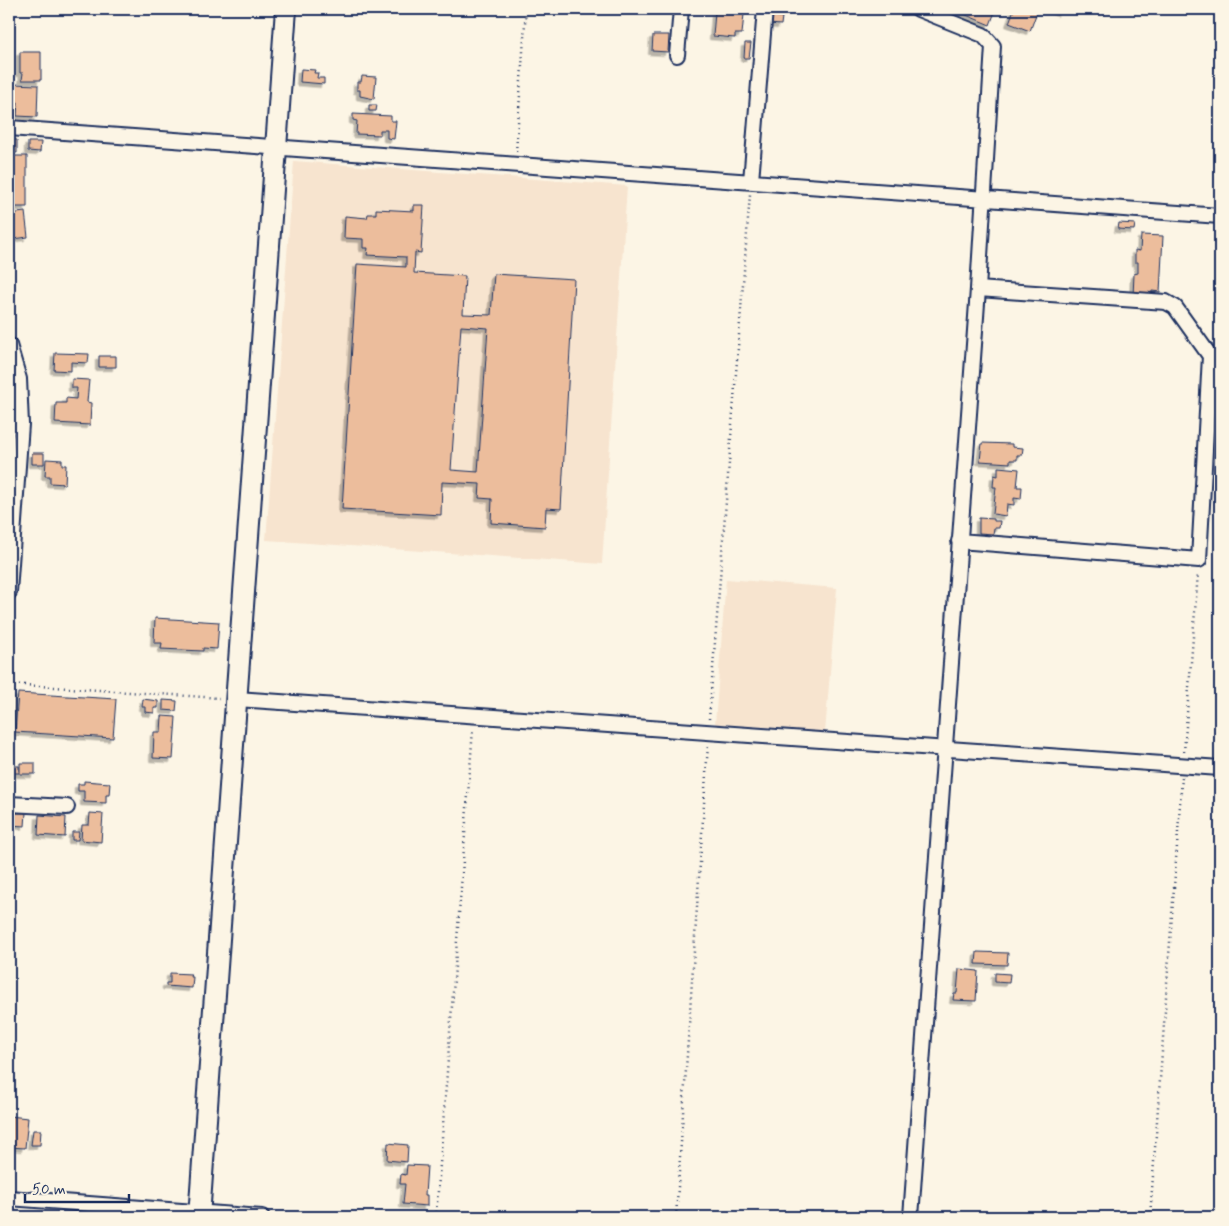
<svg xmlns="http://www.w3.org/2000/svg" width="1229" height="1226" font-family="Mynerve,sans-serif">
	<defs>
		<filter id="shadow"><feDropShadow dx="-3.5" dy="3.5" stdDeviation="0" flood-color="#0004"/></filter>
	</defs>
	<rect width="100%" height="100%" fill="#fcf5e5"/>
	<filter id="ink" filterUnits="userSpaceOnUse"><feTurbulence type="fractalNoise" baseFrequency=".02" numOctaves="2"/><feDisplacementMap in="SourceGraphic" scale="10" xChannelSelector="R" yChannelSelector="G"/><feConvolveMatrix kernelMatrix="1 2 1 2 8 2 1 2 1" color-interpolation-filters="sRGB"/></filter>
	<g filter="url(#ink)">
		<path fill="#f7e4cf" d="M 294,161 L 627,186 L 602,564 L 266,540 Z
			M 726,579 L 837,588 L 825,733 L 715,724 Z"/>
		<path fill="#ecbd9c" stroke="#1b2f5e" fill-rule="evenodd" filter="url(#shadow)" d="M 719,9 L 737,9 L 736,13 L 744,14 L 742,34 L 735,34 L 735,38 L 713,36 L 715,12 L 719,12 Z
			M 780,9 L 798,9 L 798,11 Z
			M 960,9 L 996,9 L 990,25 L 959,12 Z
			M 1014,9 L 1038,9 L 1030,31 L 1009,23 Z
			M 1050,9 L 1063,9 L 1061,13 Z
			M 770,16 L 782,17 L 781,25 L 769,24 Z
			M 653,35 L 669,35 L 668,52 L 652,51 Z
			M 745,43 L 751,43 L 749,58 L 744,58 Z
			M 9,48 L 12,48 L 11,71 L 9,71 Z
			M 20,52 L 41,52 L 41,80 L 22,80 L 23,73 L 20,73 Z
			M 301,69 L 315,70 L 314,73 L 318,73 L 317,78 L 324,78 L 324,84 L 300,82 Z
			M 362,76 L 376,77 L 374,99 L 360,96 L 360,90 L 357,90 L 357,82 L 361,82 Z
			M 13,84 L 38,85 L 37,117 L 17,116 L 18,102 L 13,102 Z
			M 369,105 L 377,105 L 376,111 L 369,111 Z
			M 353,114 L 391,116 L 391,121 L 396,121 L 394,139 L 387,138 L 387,130 L 380,130 L 380,135 L 356,134 L 357,121 L 353,120 Z
			M 9,139 L 17,140 L 17,153 L 9,152 Z
			M 28,142 L 41,142 L 40,152 L 28,151 Z
			M 9,156 L 27,156 L 27,207 L 9,207 Z
			M 414,205 L 424,205 L 421,253 L 415,252 L 414,273 L 465,276 L 463,314 L 491,315 L 494,274 L 574,279 L 561,509 L 546,508 L 545,527 L 491,523 L 492,499 L 479,498 L 480,484 L 442,482 L 441,515 L 342,509 L 357,264 L 406,267 L 406,257 L 367,255 L 368,248 L 363,248 L 363,239 L 344,238 L 345,216 L 367,218 L 368,214 L 376,214 L 376,209 L 414,211 ZM 461,326 L 488,328 L 478,472 L 451,470 Z
			M 25,212 L 28,237 L 14,239 L 13,232 L 9,233 L 9,214 Z
			M 1119,223 L 1135,224 L 1134,230 L 1118,229 Z
			M 1141,235 L 1163,236 L 1160,292 L 1152,291 L 1151,296 L 1133,296 L 1134,274 L 1138,273 L 1138,262 L 1135,262 L 1135,250 L 1140,251 Z
			M 55,353 L 89,354 L 88,363 L 71,362 L 71,371 L 54,370 Z
			M 99,356 L 116,356 L 116,367 L 99,367 Z
			M 72,379 L 89,380 L 87,402 L 91,403 L 90,425 L 55,423 L 56,403 L 66,403 L 66,398 L 76,399 L 77,388 L 72,388 Z
			M 1217,405 L 1220,406 L 1220,419 L 1215,419 Z
			M 982,443 L 1012,444 L 1012,447 L 1023,448 L 1022,455 L 1017,455 L 1017,460 L 1010,460 L 1010,463 L 980,461 Z
			M 32,453 L 44,453 L 44,464 L 32,464 Z
			M 46,459 L 62,460 L 62,465 L 66,465 L 65,484 L 50,483 L 50,476 L 45,476 Z
			M 998,467 L 1019,469 L 1017,487 L 1022,487 L 1021,499 L 1014,498 L 1014,505 L 1007,504 L 1006,516 L 993,514 L 996,487 L 993,487 L 994,475 L 998,476 Z
			M 979,518 L 994,519 L 994,521 L 1000,521 L 999,528 L 994,528 L 993,534 L 979,533 Z
			M 155,618 L 219,622 L 217,649 L 203,648 L 203,651 L 161,649 L 162,643 L 154,643 Z
			M 18,693 L 116,699 L 113,738 L 15,732 Z
			M 143,699 L 158,701 L 158,708 L 154,708 L 154,713 L 145,712 L 145,707 L 142,707 Z
			M 163,700 L 177,701 L 176,711 L 163,710 Z
			M 162,716 L 176,717 L 173,759 L 153,758 L 154,732 L 161,732 Z
			M 20,763 L 35,763 L 35,774 L 20,774 Z
			M 13,766 L 19,766 L 19,773 L 13,773 Z
			M 84,781 L 110,783 L 109,795 L 106,795 L 106,803 L 84,802 L 84,791 L 78,791 L 78,784 L 84,784 Z
			M 10,813 L 26,813 L 25,826 L 9,825 Z
			M 90,813 L 103,814 L 101,842 L 81,840 L 82,825 L 89,825 Z
			M 39,815 L 66,817 L 65,837 L 38,835 Z
			M 72,832 L 79,832 L 78,840 L 72,840 Z
			M 977,952 L 1008,953 L 1007,965 L 976,964 Z
			M 959,969 L 978,971 L 976,1001 L 953,1000 L 954,993 L 957,993 Z
			M 170,973 L 191,974 L 190,977 L 193,977 L 192,988 L 166,986 L 166,983 L 170,983 Z
			M 995,973 L 1010,974 L 1009,983 L 995,982 Z
			M 9,1116 L 28,1118 L 25,1148 L 9,1147 Z
			M 33,1130 L 41,1130 L 40,1145 L 31,1145 Z
			M 388,1143 L 408,1145 L 407,1162 L 387,1160 Z
			M 407,1165 L 427,1166 L 425,1195 L 427,1195 L 427,1206 L 403,1204 L 405,1184 L 400,1184 L 401,1174 L 406,1175 Z"/>
		<g fill="none" stroke-linecap="round" stroke-linejoin="round">
			<g stroke="#1b2f5e" stroke-width="18">
				<path id="street" d="M 677,55 L 681,9
					M 9,128 L 1220,216
					M 751,181 L 765,9
					M 9,345 L 19,379 L 21,424 L 9,592
					M 959,541 L 1199,560 L 1210,356 L 1175,307 L 1166,302 L 978,289
					M 237,699 L 1220,768
					M 9,804 L 67,807
					M 9,1198 L 262,1217
					M 911,1217 L 978,289 L 993,46 L 983,35 L 918,9"/>
			</g>
			<g stroke="#1b2f5e" stroke-width="24">
				<path id="secondary" d="M 199,1217 L 286,9"/>
			</g>
			<path stroke="#1b2f5e" stroke-width="2.5" stroke-dasharray="1 4" stroke-linecap="butt" d="M 516,152 L 526,9
				M 9,684 L 219,698
				M 709,719 L 750,194
				M 1184,752 L 1198,573
				M 436,1217 L 473,729
				M 676,1217 L 708,745
				M 1150,1217 L 1182,777"/>
			<use href="#street" stroke="#fcf5e5" stroke-width="14"/>
			<use href="#secondary" stroke="#fcf5e5" stroke-width="20"/>
		</g>
	</g>
	<rect width="1229" height="1226" fill="none" stroke="#fcf5e5" stroke-width="30"/>
	<rect x="15" y="15" width="1199" height="1196" fill="none" stroke="#1b2f5e" stroke-width="2" filter="url(#ink)"/>
	<path d="M25 1194v8h104v-8" fill="none" stroke="#1b2f5e" stroke-width="2.5"/>
	<text x="32" y="1194" font-size="15" fill="#1b2f5e" stroke="#fcf5e5" stroke-width="4" paint-order="stroke">50 m</text>
</svg>
